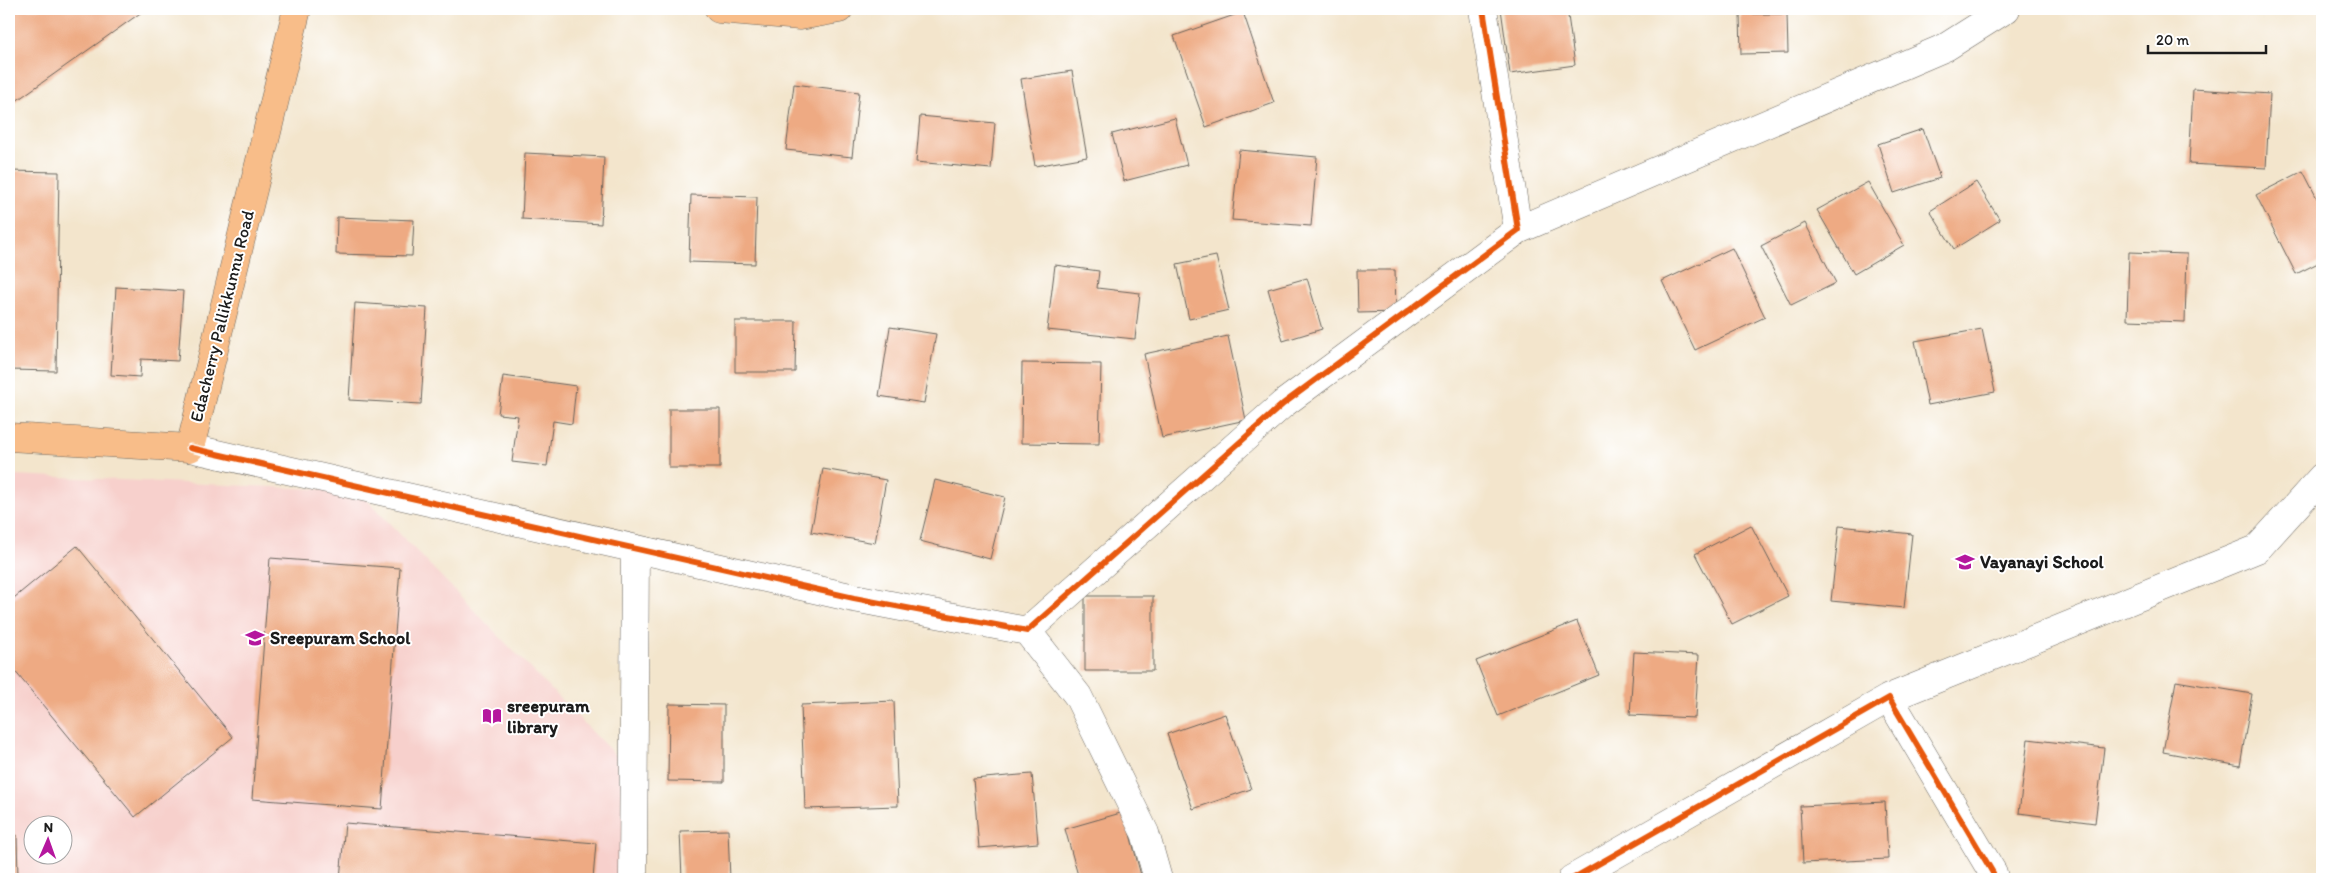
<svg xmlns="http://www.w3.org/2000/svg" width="2331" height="888" font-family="Itim,sans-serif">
	<rect width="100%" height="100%" fill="#fff"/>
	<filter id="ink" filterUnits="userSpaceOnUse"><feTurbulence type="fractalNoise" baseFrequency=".02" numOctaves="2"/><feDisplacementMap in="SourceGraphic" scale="10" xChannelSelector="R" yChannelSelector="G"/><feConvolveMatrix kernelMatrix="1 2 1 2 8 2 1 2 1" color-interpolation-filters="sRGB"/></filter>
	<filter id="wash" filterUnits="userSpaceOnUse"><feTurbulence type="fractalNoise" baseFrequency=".0096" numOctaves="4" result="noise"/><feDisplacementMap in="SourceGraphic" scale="20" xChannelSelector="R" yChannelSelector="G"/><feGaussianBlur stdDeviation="1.12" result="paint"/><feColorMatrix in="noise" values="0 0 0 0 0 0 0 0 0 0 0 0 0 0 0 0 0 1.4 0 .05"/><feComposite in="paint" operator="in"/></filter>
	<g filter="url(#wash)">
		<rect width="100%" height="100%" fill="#f3e5cc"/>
		<path fill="#f7d0cc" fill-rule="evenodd" d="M 15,475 L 358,491 L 644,785 L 635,879 L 9,879 L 9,484 ZM 32,826 L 62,826 L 62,856 L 32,856 Z"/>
		<g id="blocks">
			<path fill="#eeaa83" d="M 15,9 L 146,9 L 9,106 L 9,13 Z
				M 1501,9 L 1567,9 L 1575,65 L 1510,74 Z
				M 1243,12 L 1274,103 L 1206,127 L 1174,36 Z
				M 1740,14 L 1787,14 L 1788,53 L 1741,54 Z
				M 1072,71 L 1087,157 L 1035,166 L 1021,79 Z
				M 794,84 L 859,92 L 852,157 L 786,150 Z
				M 2193,89 L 2270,94 L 2266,168 L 2189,164 Z
				M 920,116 L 995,123 L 991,169 L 916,162 Z
				M 1175,118 L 1187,165 L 1124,181 L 1112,134 Z
				M 1923,129 L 1940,178 L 1894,193 L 1878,144 Z
				M 1239,150 L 1317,157 L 1311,226 L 1232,220 Z
				M 525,153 L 604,157 L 601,224 L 522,219 Z
				M 9,171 L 59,172 L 56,371 L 9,370 Z
				M 2303,171 L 2322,208 L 2322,261 L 2296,274 L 2256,195 Z
				M 1868,182 L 1904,245 L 1854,274 L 1817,210 Z
				M 1976,182 L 2000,220 L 1954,249 L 1930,211 Z
				M 691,195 L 757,197 L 755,264 L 689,262 Z
				M 337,217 L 414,220 L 412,256 L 336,254 Z
				M 1805,223 L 1836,283 L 1791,305 L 1761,246 Z
				M 1732,248 L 1765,317 L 1695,350 L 1662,281 Z
				M 2129,252 L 2187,254 L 2185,322 L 2127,320 Z
				M 1216,256 L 1229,310 L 1189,319 L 1177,264 Z
				M 1055,265 L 1099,271 L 1097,288 L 1140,293 L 1135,339 L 1047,330 Z
				M 1357,270 L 1395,270 L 1396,312 L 1358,313 Z
				M 1307,278 L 1322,329 L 1283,341 L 1268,289 Z
				M 116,287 L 183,291 L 178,361 L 141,359 L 140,377 L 111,375 Z
				M 355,303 L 427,308 L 421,404 L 349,400 Z
				M 735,321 L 796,321 L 795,372 L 735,372 Z
				M 890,327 L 936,334 L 924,403 L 879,396 Z
				M 1982,329 L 1995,392 L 1928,405 L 1915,341 Z
				M 1228,336 L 1246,420 L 1162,438 L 1144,354 Z
				M 1022,363 L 1101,364 L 1099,444 L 1021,443 Z
				M 503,376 L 576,386 L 572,424 L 553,421 L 547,466 L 512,462 L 518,416 L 498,414 Z
				M 669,409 L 720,409 L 720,468 L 669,468 Z
				M 823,469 L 886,480 L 875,543 L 811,532 Z
				M 935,480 L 1005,497 L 990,559 L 920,541 Z
				M 1751,525 L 1788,596 L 1732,624 L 1695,554 Z
				M 1839,526 L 1912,534 L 1904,608 L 1831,601 Z
				M 77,546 L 233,737 L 135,817 L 9,664 L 9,602 Z
				M 270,558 L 400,568 L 382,809 L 252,799 Z
				M 1085,596 L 1153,596 L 1153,671 L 1085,671 Z
				M 1577,621 L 1599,675 L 1498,716 L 1476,661 Z
				M 1634,652 L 1699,655 L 1695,718 L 1630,715 Z
				M 2176,681 L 2252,694 L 2240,766 L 2163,752 Z
				M 894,701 L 898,806 L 805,809 L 801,705 Z
				M 669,704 L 724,705 L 724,782 L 668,781 Z
				M 1225,714 L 1251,789 L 1193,809 L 1167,734 Z
				M 2028,739 L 2104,748 L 2095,823 L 2019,813 Z
				M 1032,774 L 1038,843 L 979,848 L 973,779 Z
				M 1885,802 L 1888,859 L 1803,863 L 1800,806 Z
				M 1124,812 L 1142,879 L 1079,879 L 1065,829 Z
				M 345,823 L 596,843 L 593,879 L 340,879 Z
				M 728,830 L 730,879 L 682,879 L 680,831 Z
				M 9,835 L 17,835 L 18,879 L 9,879 Z"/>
		</g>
	</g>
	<g filter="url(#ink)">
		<use href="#blocks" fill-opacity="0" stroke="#67625a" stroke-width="1"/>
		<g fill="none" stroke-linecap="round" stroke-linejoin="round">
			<g stroke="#67625a" stroke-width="29">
				<path id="minor" d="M 1518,230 L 1946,47 L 2006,9
					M 190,448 L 854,598 L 1027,631 L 1283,404 L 1518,230 L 1483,9
					M 1027,631 L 1078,696 L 1145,833 L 1158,879
					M 1889,698 L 2257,549 L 2322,477
					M 633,879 L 635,549
					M 1572,879 L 1889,698 L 1993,873 L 1994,879"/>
			</g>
			<g stroke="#67625a" stroke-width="29">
				<path id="major" d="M 719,9 L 800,16 L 839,9
					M 9,437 L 190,448 L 297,9"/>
			</g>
			<use href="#minor" stroke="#fff" stroke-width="28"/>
			<use href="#major" stroke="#f8bd89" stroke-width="28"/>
			<g stroke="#fff" stroke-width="9">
				<path id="cycleway" d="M 190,448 L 854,598 L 1027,631 L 1283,404 L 1518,230 L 1483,9
					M 1572,879 L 1889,698 L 1993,873 L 1994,879"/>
			</g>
			<use href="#cycleway" stroke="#e8590c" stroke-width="6"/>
		</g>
	</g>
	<defs>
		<g id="school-bare" transform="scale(1.5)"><path d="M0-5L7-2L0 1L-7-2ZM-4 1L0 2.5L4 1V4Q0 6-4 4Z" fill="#b5179e" stroke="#fff" stroke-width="2.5" paint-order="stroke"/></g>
		<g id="library-bare" transform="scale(1.5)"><path d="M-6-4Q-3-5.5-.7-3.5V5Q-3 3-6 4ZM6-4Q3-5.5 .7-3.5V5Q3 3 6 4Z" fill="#b5179e" stroke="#fff" stroke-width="2.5" paint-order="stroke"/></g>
	</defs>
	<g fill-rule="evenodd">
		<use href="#school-bare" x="1965" y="562"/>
		<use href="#school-bare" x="255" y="638"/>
		<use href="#library-bare" x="492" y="716"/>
	</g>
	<g text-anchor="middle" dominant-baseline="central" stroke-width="4" stroke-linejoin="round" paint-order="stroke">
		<g font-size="18" fill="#1c1c1c" stroke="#fff">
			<text transform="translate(222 316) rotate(-76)">Edacherry Pallikkunnu Road</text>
		</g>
		<g font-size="18" font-weight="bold" fill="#1c1c1c" stroke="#fff" text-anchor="start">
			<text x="1980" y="562">Vayanayi School</text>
			<text x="270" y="638">Sreepuram School</text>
			<text x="507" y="706">sreepuram<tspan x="507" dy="21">library</tspan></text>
		</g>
	</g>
	<rect width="2331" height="888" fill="none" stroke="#fff" stroke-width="30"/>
	<g transform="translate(48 840) rotate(2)"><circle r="24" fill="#ffffff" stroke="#a4a4a4"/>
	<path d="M0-4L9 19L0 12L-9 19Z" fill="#b5179e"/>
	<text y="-8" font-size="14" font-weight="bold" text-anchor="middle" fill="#1c1c1c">N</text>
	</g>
	<path d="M2148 45v8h118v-8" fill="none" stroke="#1c1c1c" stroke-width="2.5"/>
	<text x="2156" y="45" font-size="15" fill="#1c1c1c" stroke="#ffffff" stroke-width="4" paint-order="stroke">20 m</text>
</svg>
